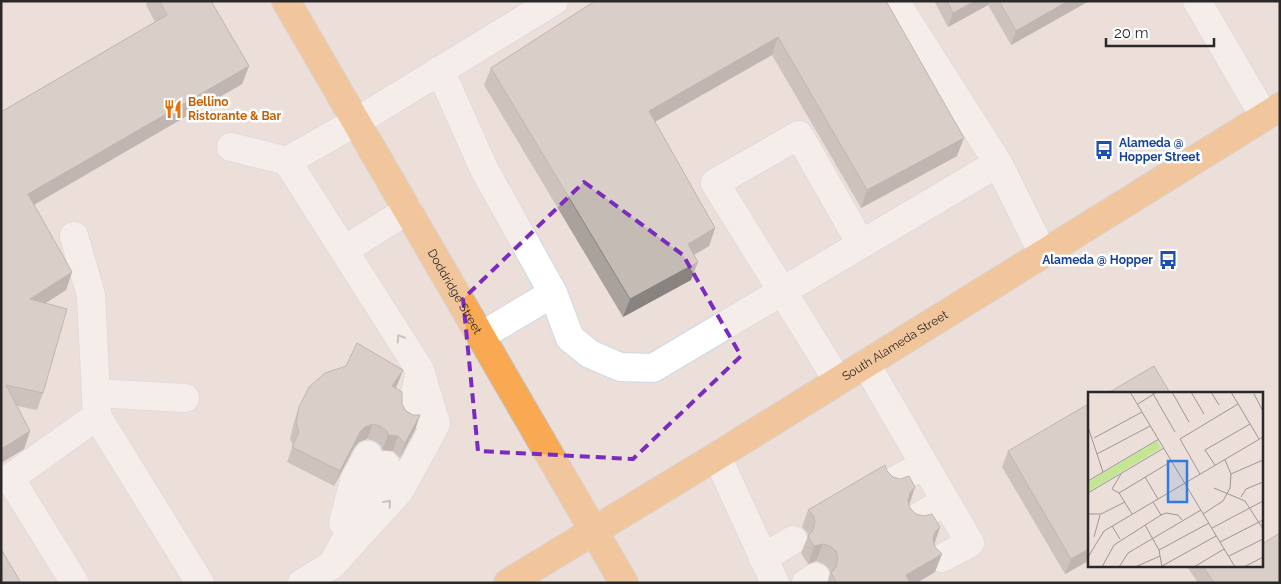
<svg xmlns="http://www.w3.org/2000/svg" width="1281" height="584" font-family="Raleway,sans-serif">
	<rect width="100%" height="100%" fill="#ecdfd9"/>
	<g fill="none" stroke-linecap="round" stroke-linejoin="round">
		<g stroke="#ced7e3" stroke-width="30">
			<path id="minor" d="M 895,1 L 998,163 L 1043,254
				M 1197,1 L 1264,116
				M 440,70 L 484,169 L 553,293 L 481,336
				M 231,147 L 287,161 L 356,122 L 554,1
				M 287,161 L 420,370 L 411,415
				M 74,236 L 91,295 L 97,416 L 10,478 L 75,583
				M 344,250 L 408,210
				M 553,293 L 570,338 L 590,354 L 620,367 L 653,368 L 998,163
				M 866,364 L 970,543 L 942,558
				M 838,381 L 715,183 L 799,135 L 861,244
				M 96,393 L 185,398
				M 97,416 L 200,583
				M 717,456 L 775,583
				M 894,481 L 924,465
				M 917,518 L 945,501
				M 343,523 L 354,481 L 368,455
				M 763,558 L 793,540
				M 332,565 L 400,490 L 436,424 L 421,374
				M 302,583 L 332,565 L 386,465
				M 806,583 L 816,577"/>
		</g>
		<g stroke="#c3c3c3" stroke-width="30">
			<g id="major">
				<path id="s1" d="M 286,1 L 624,583"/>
				<path id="s2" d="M 508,583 L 717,456 L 1280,107"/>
			</g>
		</g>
		<use href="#minor" stroke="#fff" stroke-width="28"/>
		<use href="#major" stroke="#f8a952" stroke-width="28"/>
	</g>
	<path fill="#a9a19c" d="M 147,1 L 211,1 L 249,66 L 242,84 L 34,205 L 72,272 L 66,290 L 45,303 L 43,393 L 37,410 L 17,406 L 30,431 L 24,449 L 1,463 L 1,112 L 155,22 L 146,5 Z
		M 886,1 L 957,156 L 861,208 L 772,55 L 655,122 L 715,228 L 709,246 L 694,255 L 691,280 L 623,317 L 484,85 L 491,68 Z
		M 934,1 L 1089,1 L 1011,45 L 988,5 L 948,27 Z
		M 403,370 L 396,388 L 402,404 L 406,411 L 413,415 L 420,415 L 415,430 L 400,458 L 393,451 L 382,450 L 381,446 L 375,441 L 367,439 L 359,442 L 354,448 L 334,486 L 287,462 L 293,445 L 290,439 L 294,422 L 299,407 Z
		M 1008,451 L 1090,560 L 1065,574 L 1002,467 Z
		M 887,471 L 893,477 L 915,487 L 909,505 L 910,508 L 916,514 L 940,527 L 934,544 L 935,572 L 917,583 L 827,583 L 830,573 L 829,569 L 824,564 L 816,561 L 808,564 L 801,553 L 808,536 L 807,532 L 802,527 L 808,510 Z
		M 1186,565 L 1262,565 L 1280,583 L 1198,583 Z"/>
	<path fill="#89837f" d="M 975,1 L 990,1 L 988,5 L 948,27 L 953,13 Z
		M 1068,1 L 1089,1 L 1011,45 L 1016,31 Z
		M 778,37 L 772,55 L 642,129 L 649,111 Z
		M 249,66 L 242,84 L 21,212 L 28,194 Z
		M 964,138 L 957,156 L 861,208 L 867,190 Z
		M 715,228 L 709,246 L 681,262 L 688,244 Z
		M 698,262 L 691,280 L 623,317 L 630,299 Z
		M 72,272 L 66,290 L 24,317 L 30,299 Z
		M 403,370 L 397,385 L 387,402 L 392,386 Z
		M 420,415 L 415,430 L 400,458 L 405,443 Z
		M 373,424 L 367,439 L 359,442 L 354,448 L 334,486 L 340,471 L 360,432 L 365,427 Z
		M 30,431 L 24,449 L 1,463 L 1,449 Z
		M 388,435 L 398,436 L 393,451 L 382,450 Z
		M 915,487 L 909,505 L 903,511 L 910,493 Z
		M 940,527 L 934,545 L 929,550 L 935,532 Z
		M 823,544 L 816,561 L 808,564 L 814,546 Z
		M 1090,548 L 1090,560 L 1065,574 L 1071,559 Z
		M 942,554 L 935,572 L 916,583 L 903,583 L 906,575 Z"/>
	<path fill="#c4bbb5" stroke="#89837f" d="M 160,1 L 211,1 L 249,66 L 28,194 L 72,272 L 30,299 L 67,309 L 43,393 L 6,385 L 30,431 L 1,449 L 1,112 L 167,15 Z
		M 595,1 L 886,1 L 964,138 L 867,190 L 778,37 L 649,111 L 715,228 L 688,244 L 698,262 L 630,299 L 491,68 Z
		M 947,1 L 975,1 L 953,13 Z
		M 999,1 L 1068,1 L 1016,31 Z
		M 357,343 L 403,370 L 392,386 L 402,392 L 402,404 L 406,411 L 413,415 L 420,415 L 405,443 L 398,436 L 388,435 L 387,431 L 380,426 L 373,424 L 365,427 L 360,432 L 340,471 L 292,447 L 299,432 L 296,423 L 299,407 L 309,387 L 325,373 L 346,366 Z
		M 1154,366 L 1170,393 L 1108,393 Z
		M 1090,403 L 1090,548 L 1071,559 L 1008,451 Z
		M 885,465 L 887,471 L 893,477 L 900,479 L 909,476 L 915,487 L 910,493 L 908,501 L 910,508 L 916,514 L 924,516 L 932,514 L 940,527 L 935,532 L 933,539 L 935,547 L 942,554 L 906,575 L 910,583 L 837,583 L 831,573 L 836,567 L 838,559 L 836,551 L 830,546 L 823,544 L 814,546 L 808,536 L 813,530 L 815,522 L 813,515 L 808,510 Z
		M 1280,533 L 1280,583 L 1214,583 L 1202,565 L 1262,565 L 1262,544 Z
		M 1,549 L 21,583 L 1,583 Z"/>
	<defs><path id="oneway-chevron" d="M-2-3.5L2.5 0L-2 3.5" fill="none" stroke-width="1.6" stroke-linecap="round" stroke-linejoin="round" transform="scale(1.25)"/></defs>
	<g stroke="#9f9f9f">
		<use href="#oneway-chevron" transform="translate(400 338) rotate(-122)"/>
		<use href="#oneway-chevron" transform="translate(388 503) rotate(-48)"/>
	</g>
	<path d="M0 0H1281V584H0ZM 584,182 L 683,255 L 741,356 L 633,459 L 478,451 L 463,299 Z" fill="#ecdfd9" fill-opacity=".55" fill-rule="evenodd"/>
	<path fill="none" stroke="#7b2cbf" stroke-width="4" stroke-dasharray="10 6" stroke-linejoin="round" d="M 584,182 L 683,255 L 741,356 L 633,459 L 478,451 L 463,299 Z"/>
	<defs>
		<g id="restaurant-bare" transform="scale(1.5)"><path d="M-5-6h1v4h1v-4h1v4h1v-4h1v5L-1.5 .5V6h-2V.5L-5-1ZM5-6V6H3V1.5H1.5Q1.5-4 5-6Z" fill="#e8710a" stroke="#fff" stroke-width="2.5" paint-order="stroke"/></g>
		<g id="bus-bare" transform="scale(1.5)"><path d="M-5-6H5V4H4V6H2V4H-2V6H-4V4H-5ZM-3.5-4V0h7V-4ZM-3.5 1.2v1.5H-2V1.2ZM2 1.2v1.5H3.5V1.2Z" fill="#1a4fb4" stroke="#fff" stroke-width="2.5" paint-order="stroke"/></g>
	</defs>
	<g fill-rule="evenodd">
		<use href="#restaurant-bare" x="173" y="109"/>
		<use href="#bus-bare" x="1104" y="150"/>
		<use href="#bus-bare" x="1168" y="260"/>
	</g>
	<g text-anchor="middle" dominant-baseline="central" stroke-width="5" stroke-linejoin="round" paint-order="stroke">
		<g font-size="12" font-weight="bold" fill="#c56008" stroke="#fff" text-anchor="start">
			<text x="188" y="102">Bellino<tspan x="188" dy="14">Ristorante &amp; Bar</tspan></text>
		</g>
		<g font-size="12" font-weight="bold" fill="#164399" stroke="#fff" text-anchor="start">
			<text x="1119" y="143">Alameda @<tspan x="1119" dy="14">Hopper Street</tspan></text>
			<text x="1153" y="260" text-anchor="end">Alameda @ Hopper</text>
		</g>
		<g font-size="12" fill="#292929" stroke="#fff">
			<text stroke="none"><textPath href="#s1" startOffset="336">Doddridge Street</textPath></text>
			<text stroke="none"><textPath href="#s2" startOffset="454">South Alameda Street</textPath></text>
		</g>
	</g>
	<g transform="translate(1088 392)">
		<rect width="175" height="175" fill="#ecdfd9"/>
		<path d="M 69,49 L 73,56 L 0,100 L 0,90 Z" fill="#c3e692"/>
		<path fill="none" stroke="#9e9693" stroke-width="1" d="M 42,0 L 147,175M 64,0 L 87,40M 84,0 L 101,30M 103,0 L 116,22M 123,0 L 131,13M 143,0 L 171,47M 166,2 L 175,19M 50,12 L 69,0M 0,35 L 15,80M 6,46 L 54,20M 9,62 L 62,34M 127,73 L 117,58 L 162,32M 33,82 L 24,97 L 31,101 L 44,122M 112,82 L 92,47 L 150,12M 143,82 L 175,68M 57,85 L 70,107M 0,89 L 71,47M 126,96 L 157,109 L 175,137M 0,101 L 76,56M 31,101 L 84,69M 153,105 L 158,97 L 175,90M 65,110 L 73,123M 0,122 L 13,122 L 37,110M 115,122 L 135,109 L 142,96 L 143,82 L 137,68M 57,133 L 71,158 L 74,175M 24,134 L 32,147M 124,136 L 175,109M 6,145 L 12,123M 132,150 L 175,128M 71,158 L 121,131M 141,164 L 175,147M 0,165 L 16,139 L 175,45M 74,174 L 128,144M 14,175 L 26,153 L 73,123 L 78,121 L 90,123 L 94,128M 31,175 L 40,161 L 113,118M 47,175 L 72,164M 106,175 L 136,157M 156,175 L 175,165"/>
		<path fill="#327bdf" fill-opacity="0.15" stroke="#327bdf" stroke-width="2.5" d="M 80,69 L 99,69 L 99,110 L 80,110 Z"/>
		<rect width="175" height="175" fill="none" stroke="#292929" stroke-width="2.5"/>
	</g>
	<rect width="1281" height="584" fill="none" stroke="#292929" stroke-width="5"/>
	<path d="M1106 38v8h108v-8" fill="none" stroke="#292929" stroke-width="2.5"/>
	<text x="1114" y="38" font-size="15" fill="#292929" stroke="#ffffff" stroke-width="4" paint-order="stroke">20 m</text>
</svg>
